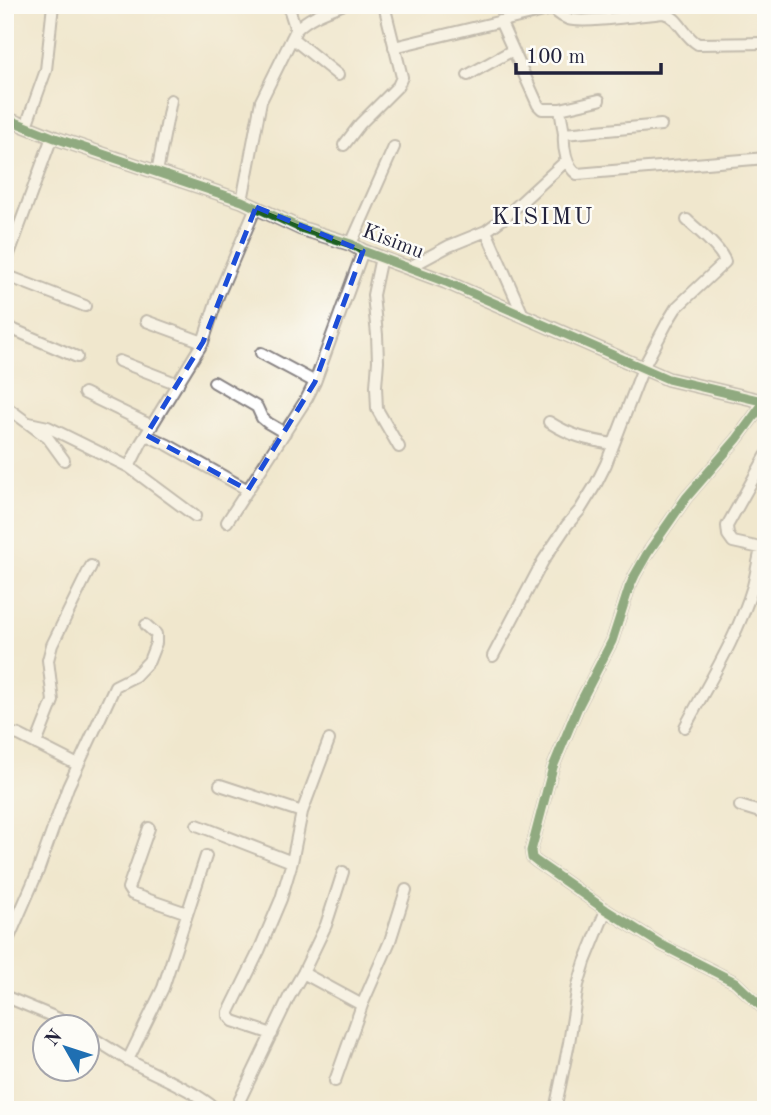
<svg xmlns="http://www.w3.org/2000/svg" width="771" height="1115" font-family="'Old Standard TT',serif">
	<rect width="100%" height="100%" fill="#fdfcf7"/>
	<filter id="ink" filterUnits="userSpaceOnUse"><feTurbulence type="fractalNoise" baseFrequency=".0143" numOctaves="2"/><feDisplacementMap in="SourceGraphic" scale="14" xChannelSelector="R" yChannelSelector="G"/><feConvolveMatrix kernelMatrix="1 2 1 2 8 2 1 2 1" color-interpolation-filters="sRGB"/></filter>
	<filter id="wash" filterUnits="userSpaceOnUse"><feTurbulence type="fractalNoise" baseFrequency=".00686" numOctaves="4" result="noise"/><feDisplacementMap in="SourceGraphic" scale="28" xChannelSelector="R" yChannelSelector="G"/><feGaussianBlur stdDeviation="1.57" result="paint"/><feColorMatrix in="noise" values="0 0 0 0 0 0 0 0 0 0 0 0 0 0 0 0 0 1.4 0 .05"/><feComposite in="paint" operator="in"/></filter>
	<g filter="url(#wash)">
		<rect width="100%" height="100%" fill="#f0e7cd"/>
	</g>
	<g filter="url(#ink)">
		<g fill="none" stroke-linecap="round" stroke-linejoin="round">
			<g stroke="#898484" stroke-width="14">
				<path id="minor" d="M 288,5 L 296,30
					M 551,5 C 554,11 561,16 568,19 C 584,24 643,15 663,13 C 680,17 683,36 698,44 L 766,43
					M 500,21 L 538,105 L 542,109 L 560,109 L 599,100
					M 292,38 L 338,75
					M 394,47 L 552,9
					M 468,75 L 513,50
					M 560,109 L 564,134
					M 661,125 L 564,134 C 563,148 566,166 577,174 L 766,158
					M 26,126 L 46,70 L 53,5
					M 344,145 L 360,124 L 398,86 L 402,77 L 384,5
					M 157,172 L 171,100
					M 242,201 L 261,101 L 296,30 C 308,17 326,11 342,5
					M 486,231 L 523,315
					M 351,244 L 394,147
					M 381,257 L 373,295 L 377,335 L 378,361 L 376,386 L 377,409 L 399,447
					M 5,265 L 52,137
					M 410,267 L 449,246 L 486,231 L 505,217 L 567,160
					M 5,275 L 85,306
					M 146,321 L 203,342
					M 5,326 L 77,357
					M 261,353 L 315,382
					M 119,361 L 178,384
					M 214,382 L 257,407 L 262,418 L 268,423 L 285,433
					M 84,393 L 152,426
					M 765,401 L 737,439 L 686,498 L 647,554 L 635,575 L 629,588 L 612,641 L 578,707 L 553,767 L 531,851 L 532,858 L 537,862 L 606,910 L 662,945 L 735,982 L 766,1011
					M 5,406 L 48,438 L 64,460
					M 549,422 C 571,436 588,440 613,444
					M 29,423 L 48,427 L 129,467 L 195,516
					M 146,435 L 168,445 L 248,490
					M 129,467 L 141,443 L 203,342 L 218,296 L 256,207
					M 227,522 L 307,398 L 315,382 L 363,251
					M 765,549 L 733,542 L 728,535 L 727,526 L 766,456
					M 493,656 L 543,561 L 567,525 L 580,510 L 596,484 L 606,464 L 643,368 L 668,321 L 676,308 L 725,262 C 721,248 697,230 687,220
					M 685,727 C 709,682 738,636 753,586 C 756,574 758,561 761,549
					M 5,732 L 19,735 L 78,765
					M 36,744 L 53,701 L 48,660 L 52,645 L 91,566
					M 220,785 L 302,812
					M 740,806 L 766,814
					M 197,825 L 292,862
					M 149,828 L 128,888 L 132,894 L 187,913
					M 206,856 L 163,988 L 128,1060 C 157,1076 191,1088 217,1110
					M 5,947 L 38,871 L 68,787 L 115,686 L 135,676 L 149,661 L 156,643 L 156,634 L 146,625
					M 303,973 L 362,1005
					M 5,995 L 9,998 L 64,1021 L 74,1028
					M 272,1034 L 233,1021 L 229,1016 L 229,1012 L 259,951 L 281,899 L 292,862 L 302,812 L 329,740
					M 88,1035 L 128,1060
					M 335,1081 L 362,1005 L 390,941 L 406,890
					M 235,1110 L 289,997 L 303,973 L 326,925 L 343,872
					M 555,1110 L 569,1043 L 578,985 L 585,962 L 606,910"/>
			</g>
			<g stroke="#898484" stroke-width="16">
				<path id="tertiary" d="M 5,118 L 55,138 L 242,201 L 300,228 L 351,244 L 363,251 L 446,282 L 668,379 L 766,402"/>
			</g>
			<use href="#minor" stroke="#fff" stroke-width="10"/>
			<use href="#tertiary" stroke="#fff" stroke-width="12"/>
			<g stroke="#fdfcf7" stroke-width="13">
				<path id="cycleway" d="M 5,118 L 55,138 L 242,201 L 300,228 L 351,244 L 363,251 L 446,282 L 668,379 L 766,402
					M 765,401 L 737,439 L 686,498 L 647,554 L 635,575 L 629,588 L 612,641 L 578,707 L 553,767 L 531,851 L 532,858 L 537,862 L 606,910 L 662,945 L 735,982 L 766,1011"/>
			</g>
			<use href="#cycleway" stroke="#1b5e20" stroke-width="9"/>
		</g>
	</g>
	<path d="M0 0H771V1115H0ZM 256,207 L 363,251 L 315,382 L 248,490 L 146,435 L 203,342 Z" fill="#f0e7cd" fill-opacity=".55" fill-rule="evenodd"/>
	<path fill="none" stroke="#1d4ed8" stroke-width="5" stroke-dasharray="14 9" stroke-linejoin="round" d="M 256,207 L 363,251 L 315,382 L 248,490 L 146,435 L 203,342 Z"/>
	<g text-anchor="middle" dominant-baseline="central" stroke-width="5" stroke-linejoin="round" paint-order="stroke">
		<g font-size="21" fill="#22223b" stroke="#fdfcf7">
			<text transform="translate(393 242) rotate(21)">Kisimu</text>
		</g>
		<g font-size="24" letter-spacing="2" fill="#22223b" stroke="#fdfcf7">
			<text x="543" y="218">KISIMU</text>
		</g>
	</g>
	<rect width="771" height="1115" fill="none" stroke="#fdfcf7" stroke-width="28"/>
	<g transform="translate(66 1048) rotate(309)"><circle r="33" fill="#fdfcf7" stroke="#a5a5ac" stroke-width="2"/>
	<path d="M0-5L12 26L0 18L-12 26Z" fill="#1f6fb2"/>
	<text y="-10" font-size="19" font-weight="bold" text-anchor="middle" fill="#22223b">N</text>
	</g>
	<path d="M516 63v10h145v-10" fill="none" stroke="#22223b" stroke-width="3.5"/>
	<text x="526" y="63" font-size="21" fill="#22223b" stroke="#fdfcf7" stroke-width="5" paint-order="stroke">100 m</text>
</svg>
